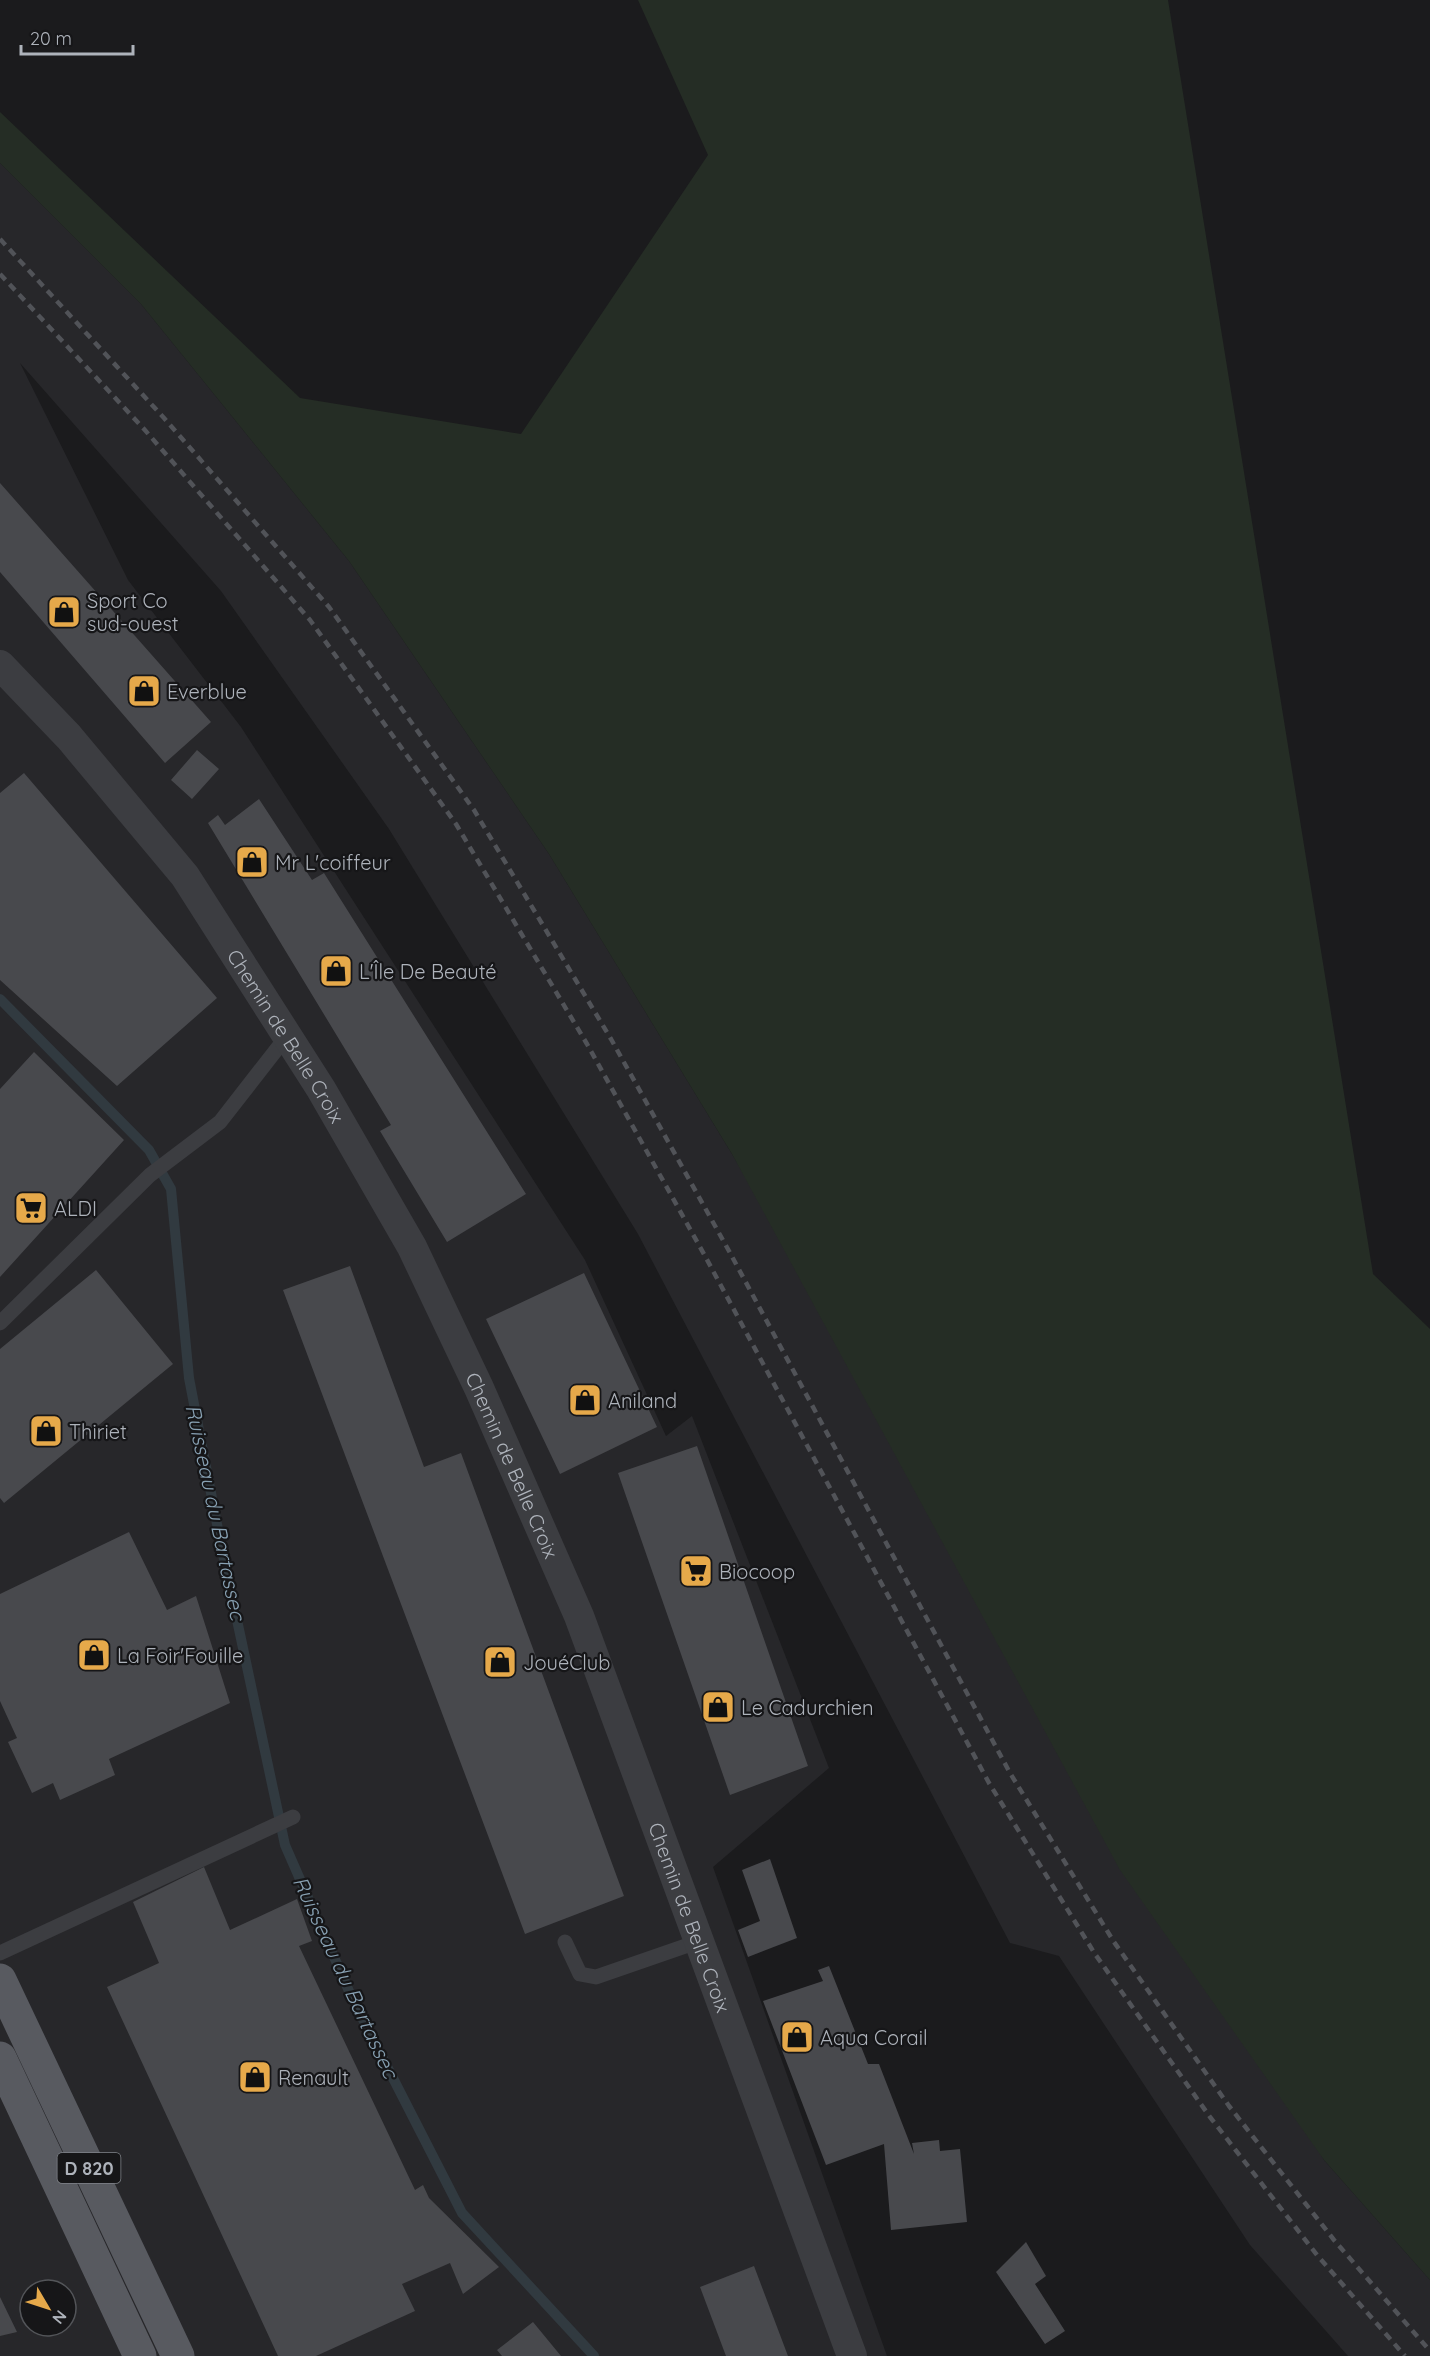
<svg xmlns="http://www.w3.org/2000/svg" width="1430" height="2356" font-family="Quicksand,sans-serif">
	<rect width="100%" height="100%" fill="#1b1b1d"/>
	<path fill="#27272a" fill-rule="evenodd" d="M 0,163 L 141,304 L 349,561 L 549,854 L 732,1154 L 1324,2160 L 1430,2280 L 1430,2356 L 1348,2356 L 1250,2245 L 1059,1956 L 1010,1943 L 638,1234 L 389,829 L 221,591 L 20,363 L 128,580 L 241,727 L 585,1260 L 666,1436 L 692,1416 L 829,1768 L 713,1867 L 887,2356 L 0,2356 ZM 30,2290 L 66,2290 L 66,2326 L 30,2326 Z"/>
	<path fill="#252d25" d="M 638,0 L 1168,0 L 1373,1274 L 1430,1329 L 1430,2280 L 1324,2160 L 1120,1870 L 732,1154 L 549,854 L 349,561 L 141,304 L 0,163 L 0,112 L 300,398 L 521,434 L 708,155 Z"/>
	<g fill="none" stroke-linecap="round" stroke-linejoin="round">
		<path stroke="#313a40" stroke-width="10" d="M 0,999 L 149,1150 L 171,1189 L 189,1378 L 221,1545 L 285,1845 L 352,1998 L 462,2213 L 594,2356"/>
	</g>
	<path fill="#48494d" d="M 0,483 L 211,722 L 165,763 L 0,572 Z
		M 197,750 L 219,769 L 192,799 L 171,780 Z
		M 24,773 L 217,998 L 117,1086 L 0,980 L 0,793 Z
		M 259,799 L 312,880 L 324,873 L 526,1194 L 447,1242 L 380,1131 L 391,1125 L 208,823 L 218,815 L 225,825 Z
		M 34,1052 L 124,1140 L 0,1277 L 0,1089 Z
		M 350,1266 L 424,1467 L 461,1453 L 624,1896 L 525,1934 L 283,1290 Z
		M 96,1270 L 173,1364 L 4,1503 L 0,1498 L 0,1349 Z
		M 584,1273 L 657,1427 L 560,1474 L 486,1319 Z
		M 697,1446 L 808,1766 L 730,1795 L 618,1473 Z
		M 129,1532 L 167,1610 L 196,1596 L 230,1703 L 109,1759 L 115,1775 L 60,1800 L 53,1783 L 32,1793 L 8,1742 L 17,1738 L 0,1701 L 0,1594 Z
		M 770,1859 L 797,1938 L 748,1957 L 738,1930 L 760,1921 L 742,1870 Z
		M 204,1867 L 230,1930 L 297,1899 L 312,1941 L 299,1946 L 415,2190 L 423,2185 L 429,2198 L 499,2267 L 463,2294 L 450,2263 L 402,2284 L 415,2311 L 316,2356 L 278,2356 L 107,1987 L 159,1963 L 133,1902 Z
		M 829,1966 L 868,2064 L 879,2064 L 914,2154 L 912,2143 L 939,2140 L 940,2151 L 960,2149 L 967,2222 L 891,2230 L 884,2144 L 826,2165 L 763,2001 L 823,1981 L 818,1970 Z
		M 1026,2242 L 1046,2276 L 1035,2284 L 1065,2331 L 1045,2344 L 996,2272 Z
		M 754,2266 L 788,2356 L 726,2356 L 700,2287 Z
		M 0,2297 L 17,2332 L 0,2336 Z
		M 533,2322 L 561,2356 L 502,2356 L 497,2350 Z"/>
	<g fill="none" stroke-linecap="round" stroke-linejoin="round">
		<path stroke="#3c3d41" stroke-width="15" d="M 0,1323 L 150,1175 L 220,1122 L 287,1036
			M 565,1942 L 580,1974 L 596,1977 L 700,1941
			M 0,1953 L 293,1817"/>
		<path stroke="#3c3d41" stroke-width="30" id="s1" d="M 0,665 L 69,737 L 185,876 L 321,1089 L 412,1247 L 479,1388 L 579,1616 L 852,2356"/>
		<path stroke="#585a60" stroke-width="33" d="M 0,1980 L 178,2356
			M 0,2058 L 140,2356"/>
		<path stroke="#515358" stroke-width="4.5" stroke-dasharray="8 6" stroke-linecap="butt" d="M 0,239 L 164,418 L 329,607 L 474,810 L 611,1039 L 729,1251 L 1010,1773 L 1114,1942 L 1229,2106 L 1334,2240 L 1430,2351
			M 0,274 L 144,429 L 310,620 L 456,824 L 587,1044 L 705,1256 L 989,1783 L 1095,1954 L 1210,2117 L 1317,2255 L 1405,2356"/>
	</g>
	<defs>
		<g id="shop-square" transform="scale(1.725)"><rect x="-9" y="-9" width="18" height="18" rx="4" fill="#e6a94a" stroke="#161618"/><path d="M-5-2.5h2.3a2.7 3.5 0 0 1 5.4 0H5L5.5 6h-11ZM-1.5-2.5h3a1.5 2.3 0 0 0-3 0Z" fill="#111"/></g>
		<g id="supermarket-square" transform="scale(1.725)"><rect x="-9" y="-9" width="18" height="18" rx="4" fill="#e6a94a" stroke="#161618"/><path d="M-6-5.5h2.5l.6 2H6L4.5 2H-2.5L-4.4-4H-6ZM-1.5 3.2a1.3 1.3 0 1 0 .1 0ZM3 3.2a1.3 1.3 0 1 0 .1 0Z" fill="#111"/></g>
	</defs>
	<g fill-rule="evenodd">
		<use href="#shop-square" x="64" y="612"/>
		<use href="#shop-square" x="144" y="691"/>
		<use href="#shop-square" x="252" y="862"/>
		<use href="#shop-square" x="336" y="971"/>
		<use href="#supermarket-square" x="31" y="1208"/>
		<use href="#shop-square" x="585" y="1400"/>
		<use href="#shop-square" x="46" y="1431"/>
		<use href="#supermarket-square" x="696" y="1571"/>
		<use href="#shop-square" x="94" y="1655"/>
		<use href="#shop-square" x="500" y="1662"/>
		<use href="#shop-square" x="718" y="1707"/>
		<use href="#shop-square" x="797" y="2037"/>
		<use href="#shop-square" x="255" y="2077"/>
	</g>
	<g text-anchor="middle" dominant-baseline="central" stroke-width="4.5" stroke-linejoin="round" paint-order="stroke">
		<rect fill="#161618" stroke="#80848a" stroke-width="1.5" x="57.5" y="2153" width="63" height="30" rx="4.5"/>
		<g font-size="18" font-weight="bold" fill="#aeb3bb">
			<text x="89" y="2168">D 820</text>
		</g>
		<g font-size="20" fill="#aeb3bb" stroke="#161618" text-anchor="start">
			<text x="87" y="600">Sport Co<tspan x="87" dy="23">sud-ouest</tspan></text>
			<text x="167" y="691">Everblue</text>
			<text x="275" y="862">Mr L'coiffeur</text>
			<text x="359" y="971">L'Île De Beauté</text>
			<text x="54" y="1208">ALDI</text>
			<text x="608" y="1400">Aniland</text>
			<text x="69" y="1431">Thiriet</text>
			<text x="719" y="1571">Biocoop</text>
			<text x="117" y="1655">La Foir'Fouille</text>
			<text x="523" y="1662">JouéClub</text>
			<text x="741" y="1707">Le Cadurchien</text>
			<text x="820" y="2037">Aqua Corail</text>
			<text x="278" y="2077">Renault</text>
		</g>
		<g font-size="20" fill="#aeb3bb" stroke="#161618">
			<text stroke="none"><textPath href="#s1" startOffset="470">Chemin de Belle Croix</textPath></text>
			<text stroke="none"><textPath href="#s1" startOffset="956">Chemin de Belle Croix</textPath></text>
			<text stroke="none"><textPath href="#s1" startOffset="1442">Chemin de Belle Croix</textPath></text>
		</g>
		<g font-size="21" font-style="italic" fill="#88a1b3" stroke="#161618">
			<text transform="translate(216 1512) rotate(78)">Ruisseau du Bartassec</text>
			<text transform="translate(346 1977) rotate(65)">Ruisseau du Bartassec</text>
		</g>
	</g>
	<g transform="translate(48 2308) rotate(129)"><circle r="28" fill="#161618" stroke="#535559" stroke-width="1.5"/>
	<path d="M0-4.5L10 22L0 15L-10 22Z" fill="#e6a94a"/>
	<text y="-9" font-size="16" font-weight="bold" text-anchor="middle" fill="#aeb3bb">N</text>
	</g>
	<path d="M21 45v9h112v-9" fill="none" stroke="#aeb3bb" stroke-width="3"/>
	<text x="30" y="45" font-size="18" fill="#aeb3bb" stroke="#161618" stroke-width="4.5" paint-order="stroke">20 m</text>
</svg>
